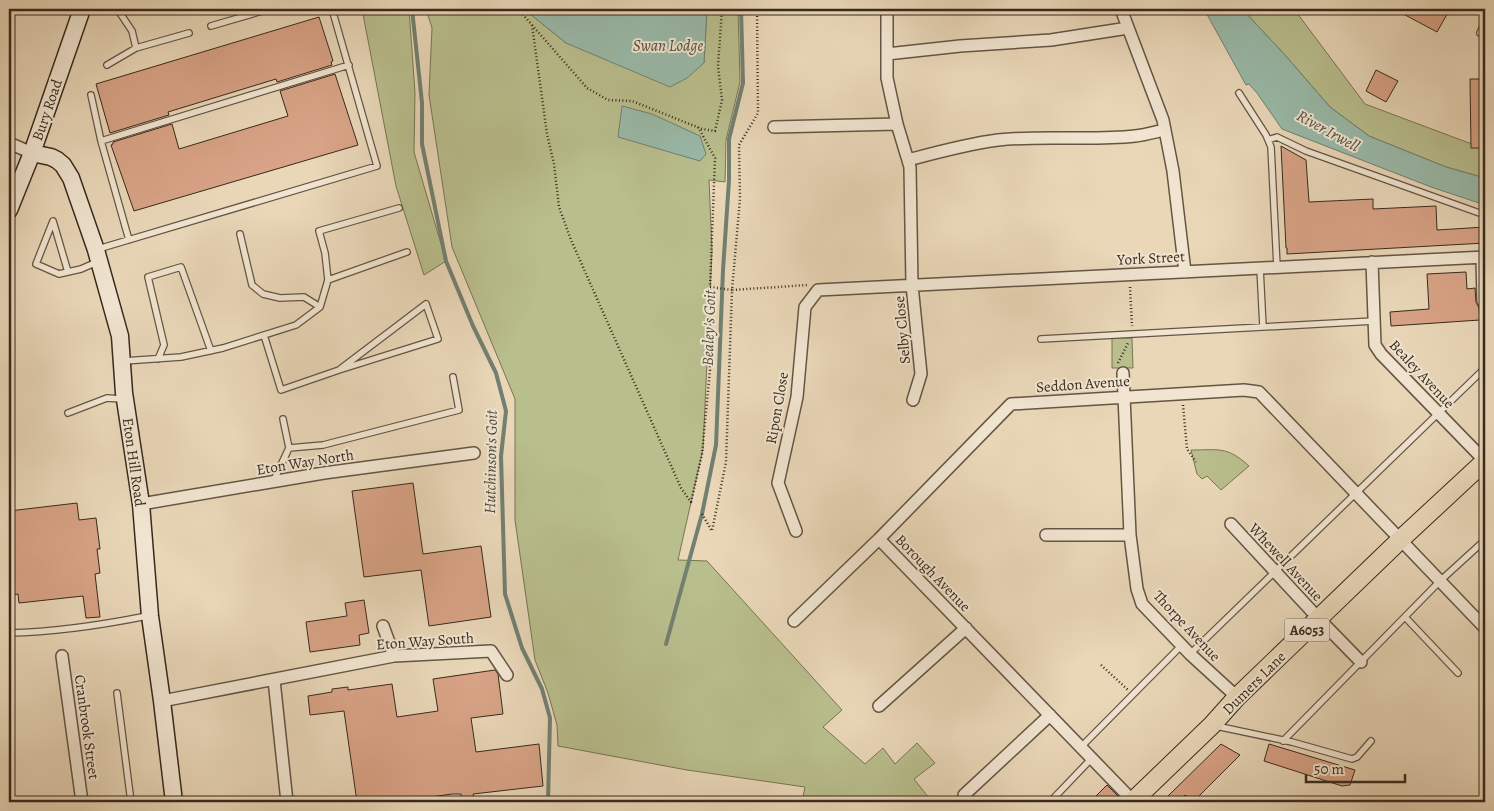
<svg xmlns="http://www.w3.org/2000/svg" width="1494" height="811" font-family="Alegreya,serif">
	<rect width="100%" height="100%" fill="#e9d7b8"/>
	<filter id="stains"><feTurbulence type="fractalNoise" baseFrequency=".004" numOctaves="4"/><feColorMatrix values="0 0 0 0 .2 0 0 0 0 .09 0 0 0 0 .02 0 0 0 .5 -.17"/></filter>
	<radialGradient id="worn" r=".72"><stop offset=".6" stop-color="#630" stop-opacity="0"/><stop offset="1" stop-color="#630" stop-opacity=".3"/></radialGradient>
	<path fill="#b9be8d" stroke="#787454" d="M 362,9 L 409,9 L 415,93 L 414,152 L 446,261 L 424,275 L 396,186 Z
		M 426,9 L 524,9 L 566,43 L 704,63 L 707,9 L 738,9 L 740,82 L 726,140 L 725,182 L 709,180 L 712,251 L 703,449 L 678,560 L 707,561 L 842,710 L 823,727 L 865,764 L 883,748 L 895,764 L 917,743 L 935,763 L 914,779 L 929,798 L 924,802 L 802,802 L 805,787 L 687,770 L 558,746 L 557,725 L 548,693 L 535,660 L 515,520 L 515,399 L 452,247 L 429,95 L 432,28 Z
		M 1242,9 L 1294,9 L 1365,104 L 1485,149 L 1485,178 L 1446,167 L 1369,136 L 1330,107 L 1285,55 Z
		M 1112,338 L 1132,338 L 1133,368 L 1112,368 Z
		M 1191,450 C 1219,450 1227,446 1249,466 L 1221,490 L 1207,476 L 1202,479 L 1197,474 Z"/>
	<path fill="#99baa9" stroke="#728071" d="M 524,9 L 707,9 L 704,63 L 687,78 L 670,87 L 566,43 Z
		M 1204,9 L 1242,9 L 1285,55 L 1330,107 L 1369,136 L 1446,167 L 1485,178 L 1485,205 L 1431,187 L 1282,129 L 1257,93 L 1249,84 L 1246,85 Z
		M 622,106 L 652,114 L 700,136 L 706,154 L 700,161 L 618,137 Z
		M 1434,797 L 1485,799 L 1485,802 L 1313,802 L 1322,801 Z"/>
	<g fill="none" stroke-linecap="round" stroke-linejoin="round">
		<path stroke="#728071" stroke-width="4" d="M 412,9 L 422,103 L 422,144 L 446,261 L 473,326 L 496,373 L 506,411 L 501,456 L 505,594 L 522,648 L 542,689 L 550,718 L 548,802
			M 666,644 L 702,514 L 716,445 L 723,270 L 729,180 L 729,139 L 743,83 L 741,9"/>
	</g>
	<path fill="#d8a386" stroke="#382a1c" d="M 1394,9 L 1450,9 L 1437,32 Z
		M 319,17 L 333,61 L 331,62 L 332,65 L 277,82 L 276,79 L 168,112 L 169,115 L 110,133 L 96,84 Z
		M 1376,70 L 1398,81 L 1386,102 L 1366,91 Z
		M 335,74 L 358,145 L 134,211 L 111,145 L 113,144 L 113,142 L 172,124 L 179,149 L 288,116 L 280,91 Z
		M 1470,79 L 1485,79 L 1485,148 L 1471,148 Z
		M 1281,146 L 1306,160 L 1309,202 L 1373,199 L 1373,209 L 1436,206 L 1437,230 L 1485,227 L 1485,243 L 1287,254 L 1287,248 L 1286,248 Z
		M 1466,272 L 1467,289 L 1475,288 L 1476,302 L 1479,308 L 1480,320 L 1391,326 L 1390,312 L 1429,309 L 1427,274 Z
		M 413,483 L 423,554 L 481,546 L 491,617 L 429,626 L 421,570 L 364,577 L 352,491 Z
		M 77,503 L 79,520 L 96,518 L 100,549 L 97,549 L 100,573 L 95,574 L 100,617 L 86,618 L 83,596 L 19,603 L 18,594 L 10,595 L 9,588 L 9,511 Z
		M 364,600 L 369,633 L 359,635 L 360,645 L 310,652 L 306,622 L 347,616 L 345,603 Z
		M 495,670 L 498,674 L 503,714 L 471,718 L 476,752 L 539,744 L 543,786 L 473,794 L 474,797 L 462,798 L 461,794 L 452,794 L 397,802 L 357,802 L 344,711 L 310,715 L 308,696 L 332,692 L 332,689 L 348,687 L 348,690 L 392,684 L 397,717 L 438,711 L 433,679 Z
		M 1221,744 L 1240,755 L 1193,802 L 1185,795 L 1178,802 L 1174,802 L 1168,796 Z
		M 1269,744 L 1355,770 L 1350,785 L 1342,786 L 1264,761 Z
		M 1107,785 L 1122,800 L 1122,802 L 1090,802 Z"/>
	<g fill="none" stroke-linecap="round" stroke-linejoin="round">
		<g stroke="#645543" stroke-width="8">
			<path id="lane" d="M 114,9 L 118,10 L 132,31 L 136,48 L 189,33
				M 211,26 L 269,9
				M 1480,33 L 1485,22
				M 107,65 L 136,48
				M 1239,93 L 1266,135 L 1271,147 L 1277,267
				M 91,95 L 101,141 L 349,65
				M 1268,140 L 1277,137 L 1306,151 L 1485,215
				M 101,141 L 129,240
				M 240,234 L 252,285 L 263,294 L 280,298 L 304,297 L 320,307
				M 98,249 L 377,166 L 332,9
				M 1260,268 L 1263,327
				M 68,272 L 53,221 L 36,264 L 59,274 L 81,269 L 97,262
				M 328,280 L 407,252
				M 264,335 L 281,390 L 339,370 L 426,304 L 438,339 L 339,370
				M 1041,339 L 1374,321
				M 158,359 L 164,345 L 148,277 L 181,267 L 211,351
				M 124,361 L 181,357 L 223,348 L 296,325 L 320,307 L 328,280 L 325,253 L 319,231 L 399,208
				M 68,413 L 107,398 L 122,399
				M 283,419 L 289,448
				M 274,480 L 289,448 L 323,445 L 459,410 L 453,377
				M 1405,617 L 1458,673
				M 9,633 C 55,632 102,625 147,616
				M 1190,654 L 1485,368
				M 117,693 L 131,802
				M 1216,726 L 1292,742 L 1352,759 L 1357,757 L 1371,741
				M 1283,741 L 1440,581 L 1485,540
				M 1081,747 L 1181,646
				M 520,802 L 528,801
				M 1050,802 L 1092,758"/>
		</g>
		<g stroke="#645543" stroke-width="14">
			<path id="street" d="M 887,9 L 887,78 L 897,124 L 910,167 L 912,285 L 921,374 L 913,400
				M 1121,9 L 1163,120 L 1173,171 L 1185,272
				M 887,54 L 960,46 L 1051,40 L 1128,28
				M 774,127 L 897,124
				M 9,143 L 32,153
				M 908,160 C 938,152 967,144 998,140 C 1043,135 1089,141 1135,136 C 1145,135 1155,132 1164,130
				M 1482,258 L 1483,301
				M 1372,262 L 1375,345 L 1381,354 L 1485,461
				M 1123,373 L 1130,535 L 1137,589 L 1142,604 L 1190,654 L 1237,697
				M 141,504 L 324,473 L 474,453
				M 1231,524 L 1319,619 L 1361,662
				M 796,531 L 778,483 L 797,397 L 805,307 L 818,290 L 1485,257
				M 1046,535 L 1130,535
				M 879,539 L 1133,801
				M 794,621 L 879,539 L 1011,404 L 1244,390 L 1259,392 L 1485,628
				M 383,626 L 394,656
				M 62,656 L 82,802
				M 274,680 L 287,802
				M 162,701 L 394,656 L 491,651 L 507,675
				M 879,706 L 966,628
				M 964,795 L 1050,715"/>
		</g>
		<g stroke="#382a1c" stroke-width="19">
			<path id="secondary" d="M 32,153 L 51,157 L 57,160 L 63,165 L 71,178 L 96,250 L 120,336 L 124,393 L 141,504 L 150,616 L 162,701 L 174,802
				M 9,210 L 32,153 L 82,9"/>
		</g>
		<g stroke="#382a1c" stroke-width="20">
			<path id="primary" d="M 1132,802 L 1212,725 L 1237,697 L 1401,539 L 1485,461"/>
		</g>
		<path stroke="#382a1c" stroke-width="2.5" stroke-dasharray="1 2.5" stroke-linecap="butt" d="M 518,9 L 587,88 L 608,100 L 632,101 L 702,129 L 715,131 L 722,100 L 718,66 L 722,9
			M 757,9 L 758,113 L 739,145 L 740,199 L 732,290 L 808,285
			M 532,25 L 547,134 L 554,164 L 559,207 L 571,240 L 681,488 L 691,502 L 702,454 L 710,370 L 710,287
			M 698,127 L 715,158 L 710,287 L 732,290 L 726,462 L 712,531 L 702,514
			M 1130,287 L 1132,326
			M 1118,363 L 1128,343
			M 1183,405 L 1187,449 L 1196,462
			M 1101,665 L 1128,690"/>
		<use href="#lane" stroke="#f1e5d1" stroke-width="5.5"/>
		<use href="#street" stroke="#f1e5d1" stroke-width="11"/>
		<use href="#secondary" stroke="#f1e5d1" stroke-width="16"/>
		<use href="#primary" stroke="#e9d7b8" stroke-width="18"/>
	</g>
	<g text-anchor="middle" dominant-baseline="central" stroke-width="4" stroke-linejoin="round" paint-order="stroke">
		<rect fill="#f1e5d1" stroke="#706252" stroke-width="1" x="1284.5" y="618.5" width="45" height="23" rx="4"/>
		<g font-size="14" font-weight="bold" fill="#382a1c">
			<text x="1307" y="630">A6053</text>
		</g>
		<g font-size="15" fill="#382a1c" stroke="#f1e5d1">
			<text transform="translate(47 110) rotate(-71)">Bury Road</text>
			<text transform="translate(1151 258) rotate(-3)">York Street</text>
			<text transform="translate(902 330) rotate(-95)">Selby Close</text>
			<text transform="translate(1422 374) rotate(47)">Bealey Avenue</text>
			<text transform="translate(1083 384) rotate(-4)">Seddon Avenue</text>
			<text transform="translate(777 408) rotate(-80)">Ripon Close</text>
			<text transform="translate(134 462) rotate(82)">Eton Hill Road</text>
			<text transform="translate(305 462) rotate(-9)">Eton Way North</text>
			<text transform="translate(1286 562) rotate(47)">Whewell Avenue</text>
			<text transform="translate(933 573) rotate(46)">Borough Avenue</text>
			<text transform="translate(1187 626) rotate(47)">Thorpe Avenue</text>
			<text transform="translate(425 641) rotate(-4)">Eton Way South</text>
			<text transform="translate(1254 683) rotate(-45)">Dumers Lane</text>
			<text transform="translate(87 727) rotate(82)">Cranbrook Street</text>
		</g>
		<g font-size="16" font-style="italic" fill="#504e3f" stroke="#f1e5d1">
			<text x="668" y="46">Swan Lodge</text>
			<text transform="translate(1328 131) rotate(29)">River Irwell</text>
			<text transform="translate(709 328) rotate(-88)">Bealey's Goit</text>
			<text transform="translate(491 462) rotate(-89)">Hutchinson's Goit</text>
		</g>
	</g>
	<rect width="1494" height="811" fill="none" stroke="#e9d7b8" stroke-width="30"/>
	<rect x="10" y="10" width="1474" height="791" fill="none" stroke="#382a1c" stroke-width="2.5"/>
	<rect x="15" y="15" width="1464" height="781" fill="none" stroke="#382a1c"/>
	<path d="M1306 774v8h99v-8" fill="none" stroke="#382a1c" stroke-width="2.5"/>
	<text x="1314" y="774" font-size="15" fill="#382a1c" stroke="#f1e5d1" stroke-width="4" paint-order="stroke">50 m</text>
	<rect width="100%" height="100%" filter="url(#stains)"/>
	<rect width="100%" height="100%" fill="url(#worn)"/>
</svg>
